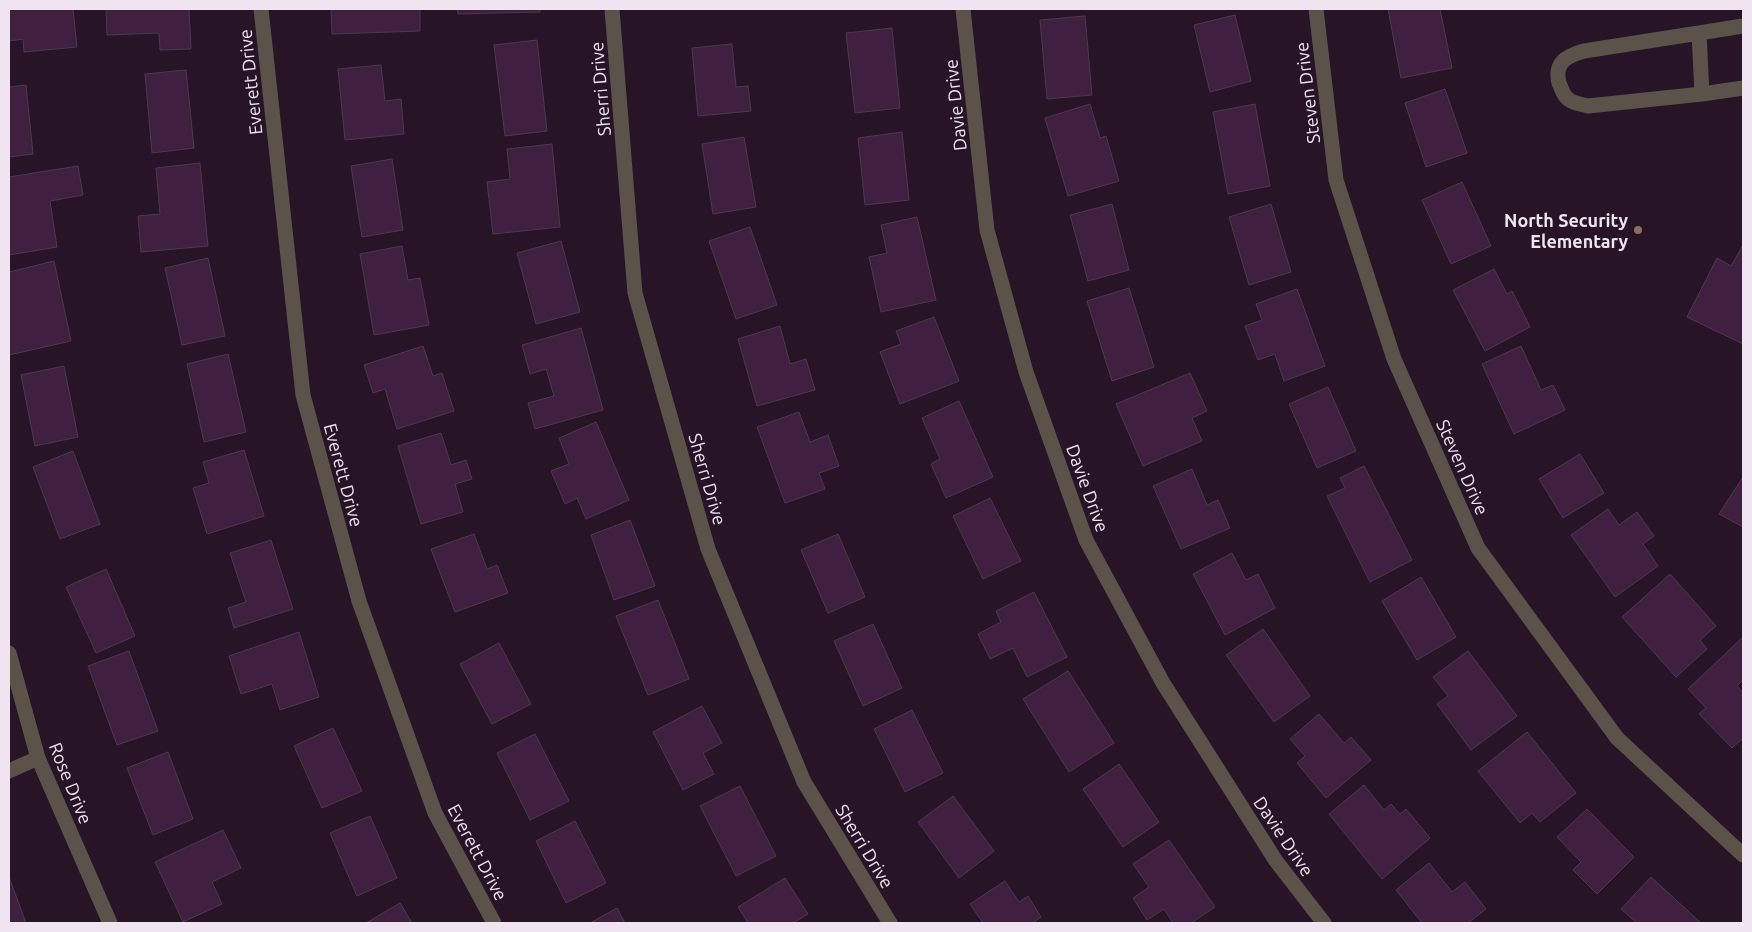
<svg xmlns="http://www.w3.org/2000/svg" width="1752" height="932" font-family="Ubuntu,sans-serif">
	<rect width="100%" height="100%" fill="#271527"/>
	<path fill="#3f2040" stroke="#4d394d" d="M 9,9 L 73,9 L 77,47 L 24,52 L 23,39 L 9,41 Z
		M 106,9 L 189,9 L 191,49 L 160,50 L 159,33 L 107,35 Z
		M 331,9 L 420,9 L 420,31 L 332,34 Z
		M 457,9 L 540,9 L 540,12 L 458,14 Z
		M 1388,9 L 1440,9 L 1452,68 L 1401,78 Z
		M 1235,15 L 1251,81 L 1210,92 L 1194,25 Z
		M 1085,16 L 1092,95 L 1047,99 L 1040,20 Z
		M 892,28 L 900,108 L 855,113 L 846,33 Z
		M 537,40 L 547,131 L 505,136 L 494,45 Z
		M 732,44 L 736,87 L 748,86 L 751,111 L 698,116 L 692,48 Z
		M 381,65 L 385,101 L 401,99 L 404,134 L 345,140 L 338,69 Z
		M 186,70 L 194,148 L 152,153 L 145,74 Z
		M 26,85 L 33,154 L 9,157 L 9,87 Z
		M 1445,89 L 1467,153 L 1426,167 L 1405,103 Z
		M 1090,104 L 1100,138 L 1106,136 L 1119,181 L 1068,196 L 1045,118 Z
		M 1255,104 L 1270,186 L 1228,194 L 1213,112 Z
		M 902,132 L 909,200 L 865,205 L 858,138 Z
		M 744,137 L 756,207 L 713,214 L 702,144 Z
		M 552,144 L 560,227 L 493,234 L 487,182 L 510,179 L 507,149 Z
		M 392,159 L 403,230 L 362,237 L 351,166 Z
		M 200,163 L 208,246 L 141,252 L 138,216 L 160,214 L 156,168 Z
		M 78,166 L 83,195 L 50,201 L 57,247 L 9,255 L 9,177 Z
		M 1462,182 L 1491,246 L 1451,264 L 1422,200 Z
		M 1112,204 L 1129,270 L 1088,281 L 1070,215 Z
		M 1271,204 L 1291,272 L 1249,285 L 1229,217 Z
		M 917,217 L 936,300 L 881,312 L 869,257 L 887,253 L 881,225 Z
		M 750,227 L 777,305 L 736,319 L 709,241 Z
		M 561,241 L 580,312 L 536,324 L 517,253 Z
		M 1743,245 L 1743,344 L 1687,317 L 1717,258 L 1731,266 Z
		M 402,246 L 408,280 L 420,278 L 429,325 L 374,335 L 360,254 Z
		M 208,258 L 225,336 L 182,345 L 165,268 Z
		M 54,261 L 71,341 L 9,355 L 9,272 Z
		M 1494,269 L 1507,294 L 1512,291 L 1530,327 L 1485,351 L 1453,290 Z
		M 1129,288 L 1154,367 L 1112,381 L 1087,301 Z
		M 1297,289 L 1325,366 L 1284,381 L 1275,354 L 1258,360 L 1245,326 L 1262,320 L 1256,304 Z
		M 934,317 L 959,381 L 900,404 L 880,352 L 901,344 L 896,331 Z
		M 780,326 L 790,364 L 806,359 L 815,390 L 757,406 L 738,339 Z
		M 581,328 L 603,410 L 535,429 L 528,403 L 554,396 L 546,369 L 530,374 L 522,345 Z
		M 423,346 L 433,376 L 442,373 L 454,411 L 397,429 L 385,389 L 373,393 L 364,365 Z
		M 1521,346 L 1541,390 L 1553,385 L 1565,410 L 1514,434 L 1482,364 Z
		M 228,354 L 246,432 L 204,442 L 187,364 Z
		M 64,366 L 78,437 L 35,446 L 21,375 Z
		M 1190,373 L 1207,411 L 1192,418 L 1202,441 L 1143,466 L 1116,404 Z
		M 1328,387 L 1356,451 L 1317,468 L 1289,404 Z
		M 959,401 L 993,477 L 946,498 L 931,464 L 940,459 L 922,418 Z
		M 799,412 L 810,442 L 828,435 L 839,466 L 819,473 L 825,489 L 785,503 L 757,427 Z
		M 596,422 L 629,500 L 586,519 L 577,498 L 565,504 L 551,471 L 569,464 L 559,438 Z
		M 441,433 L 451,465 L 466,460 L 472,479 L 455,484 L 463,512 L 421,524 L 398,446 Z
		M 244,450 L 264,516 L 207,534 L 193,488 L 209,483 L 203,462 Z
		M 73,451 L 100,524 L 60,539 L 33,467 Z
		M 1580,454 L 1604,493 L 1563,518 L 1539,479 Z
		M 1364,466 L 1412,560 L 1370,582 L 1327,496 L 1345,488 L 1340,478 Z
		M 1192,469 L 1207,505 L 1218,500 L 1230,528 L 1181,549 L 1153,486 Z
		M 1743,477 L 1743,527 L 1719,514 Z
		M 990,498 L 1021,561 L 983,579 L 953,516 Z
		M 1608,509 L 1619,525 L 1637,512 L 1654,536 L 1643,544 L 1658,566 L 1615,597 L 1571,535 Z
		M 630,520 L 655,586 L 614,600 L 591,535 Z
		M 474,534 L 487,569 L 497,565 L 508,593 L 455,612 L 431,549 Z
		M 838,534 L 865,597 L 828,613 L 801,550 Z
		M 271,540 L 293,609 L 234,628 L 228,608 L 246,602 L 230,553 Z
		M 1232,553 L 1246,580 L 1258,574 L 1275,608 L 1225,635 L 1193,574 Z
		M 106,569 L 135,636 L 96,653 L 66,587 Z
		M 1670,574 L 1716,626 L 1700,640 L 1707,649 L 1676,677 L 1622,617 Z
		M 1421,577 L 1456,637 L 1417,660 L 1382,601 Z
		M 1034,592 L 1067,657 L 1027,677 L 1013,648 L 990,659 L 978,634 L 1001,622 L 996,611 Z
		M 658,600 L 689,679 L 648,695 L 616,616 Z
		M 873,624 L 902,688 L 863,706 L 834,641 Z
		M 1263,629 L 1310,696 L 1274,722 L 1226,655 Z
		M 299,632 L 319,697 L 280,710 L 272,684 L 241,694 L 229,656 Z
		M 1743,637 L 1743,680 L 1737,686 L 1743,693 L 1743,738 L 1732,748 L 1699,714 L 1706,708 L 1688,689 Z
		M 499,643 L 531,704 L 492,724 L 460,664 Z
		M 129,651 L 158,731 L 117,745 L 88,666 Z
		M 1468,651 L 1517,716 L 1471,750 L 1437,704 L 1448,696 L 1433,677 Z
		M 1068,671 L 1114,743 L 1069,772 L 1023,699 Z
		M 702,706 L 722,743 L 703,753 L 714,774 L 683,790 L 653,732 Z
		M 912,710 L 943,773 L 905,792 L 874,729 Z
		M 1319,714 L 1344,743 L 1351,737 L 1371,760 L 1326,798 L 1297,763 L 1305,756 L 1290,739 Z
		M 333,728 L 362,791 L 322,808 L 294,746 Z
		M 1527,732 L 1576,793 L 1540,822 L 1532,813 L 1520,823 L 1478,771 Z
		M 535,734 L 569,801 L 530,820 L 497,753 Z
		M 168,752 L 193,819 L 153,835 L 127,768 Z
		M 1119,764 L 1159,822 L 1123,847 L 1083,789 Z
		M 1364,785 L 1384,810 L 1391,804 L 1400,814 L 1406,809 L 1430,838 L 1382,879 L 1329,814 Z
		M 740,786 L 776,856 L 736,876 L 700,806 Z
		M 953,796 L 994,851 L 959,878 L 918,822 Z
		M 1587,809 L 1634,857 L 1597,894 L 1573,870 L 1581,862 L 1557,837 Z
		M 370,816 L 397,878 L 357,896 L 330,833 Z
		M 575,821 L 606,883 L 566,903 L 536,841 Z
		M 223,830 L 241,868 L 212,882 L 222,904 L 183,922 L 155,862 Z
		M 1169,840 L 1215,907 L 1191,923 L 1173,923 L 1164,909 L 1147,920 L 1133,898 L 1149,887 L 1133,864 Z
		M 1429,863 L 1452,892 L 1465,882 L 1486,909 L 1468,923 L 1422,923 L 1396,890 Z
		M 9,877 L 26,923 L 9,923 Z
		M 1651,877 L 1701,923 L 1637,923 L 1621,909 Z
		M 785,878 L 808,914 L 793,923 L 748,923 L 738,907 Z
		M 1005,881 L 1019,902 L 1028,896 L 1041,917 L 1033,923 L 983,923 L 970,904 Z
		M 400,903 L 412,923 L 366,923 Z
		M 617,908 L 625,923 L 590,923 Z"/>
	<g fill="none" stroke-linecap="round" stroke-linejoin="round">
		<path stroke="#5b5249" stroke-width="15" d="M 1743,26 L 1699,33 L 1702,94 L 1743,88
			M 1699,33 L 1584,51 C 1566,56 1554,63 1559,83 C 1561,87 1563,94 1566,97 C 1571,103 1580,104 1588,106 L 1702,94"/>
		<path stroke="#5b5249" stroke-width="15" d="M 261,9 L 303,395 L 359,601 L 435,813 L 494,923
			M 612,9 L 635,293 L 708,549 L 804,782 L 890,923
			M 963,9 L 987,230 L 1026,372 L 1086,540 L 1163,683 L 1276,861 L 1324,923
			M 1316,9 L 1336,180 L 1394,359 L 1478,548 L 1617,738 L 1743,855
			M 9,653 L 38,758 L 110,923
			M 9,771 L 38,758"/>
	</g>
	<circle fill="#8d6e63" stroke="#271527" stroke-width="2" cx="1638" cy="230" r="5"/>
	<g text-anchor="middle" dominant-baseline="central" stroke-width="4" stroke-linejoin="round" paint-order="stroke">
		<g font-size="18" fill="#f1e4f1" stroke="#271527">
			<text transform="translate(250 82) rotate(-96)">Everett Drive</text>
			<text transform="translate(600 89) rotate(-95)">Sherri Drive</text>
			<text transform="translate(1307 93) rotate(-97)">Steven Drive</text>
			<text transform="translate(955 105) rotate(-96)">Davie Drive</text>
			<text transform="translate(1463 467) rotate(66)">Steven Drive</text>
			<text transform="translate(344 475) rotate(75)">Everett Drive</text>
			<text transform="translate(708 479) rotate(74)">Sherri Drive</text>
			<text transform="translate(1088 488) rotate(70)">Davie Drive</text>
			<text transform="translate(71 783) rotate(68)">Rose Drive</text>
			<text transform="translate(1284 836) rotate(56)">Davie Drive</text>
			<text transform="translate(865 846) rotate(59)">Sherri Drive</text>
			<text transform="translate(478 852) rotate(62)">Everett Drive</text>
		</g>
		<g font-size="18" font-weight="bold" fill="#f1e4f1" stroke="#271527" text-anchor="end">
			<text x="1628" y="220">North Security<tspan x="1628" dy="21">Elementary</tspan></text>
		</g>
	</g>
	<rect width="1752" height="932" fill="none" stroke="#f1e4f1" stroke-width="20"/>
</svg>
